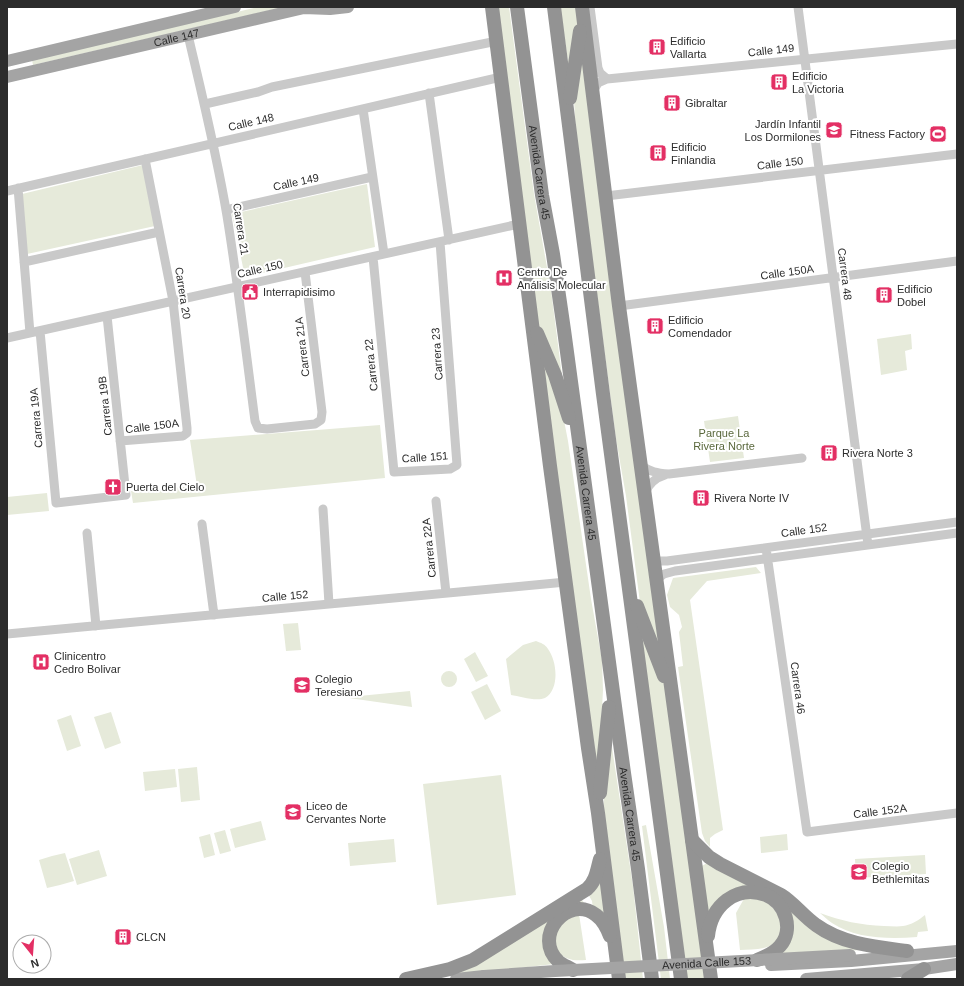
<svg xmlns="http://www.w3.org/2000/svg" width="964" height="986" font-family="Arial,sans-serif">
	<rect width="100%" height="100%" fill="#fff"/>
	<path fill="#e6eada" d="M 258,7 L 284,7 L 33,65 L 32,60 Z
		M 496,7 L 509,7 L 534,194 L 551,290 L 562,376 L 546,345 L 538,323 Z
		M 560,7 L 578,7 L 579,12 L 570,75 Z
		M 582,40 L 662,659 L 641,610 L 626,496 L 616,439 L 576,135 L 574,100 Z
		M 143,165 L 155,226 L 27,254 L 22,194 Z
		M 367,184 L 375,247 L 245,277 L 232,214 Z
		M 911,334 L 912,349 L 905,351 L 907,370 L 881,375 L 877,339 Z
		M 539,343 L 560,400 L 568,441 L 591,599 L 602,660 L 603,690 L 598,782 Z
		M 738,416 L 744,458 L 710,462 L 704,421 Z
		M 380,425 L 385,478 L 133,503 L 131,491 L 197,486 L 190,440 Z
		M 47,493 L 49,511 L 7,515 L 7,497 Z
		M 756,567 L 761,573 L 707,581 L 690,600 L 723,830 L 715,834 L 710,838 L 710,847 L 705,841 L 702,833 L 678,667 L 683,666 L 679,632 L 682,627 L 679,615 L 670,607 L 667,595 L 673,578 Z
		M 298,623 L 301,650 L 286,651 L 283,624 Z
		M 644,634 L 669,695 L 706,979 L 687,979 L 670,847 L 640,635 Z
		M 536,641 C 541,643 545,644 548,649 C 557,661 560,689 545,698 C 536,702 520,696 511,695 L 506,659 L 523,645 Z
		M 475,652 L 488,676 L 476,682 L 464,659 Z
		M441 679a8 8 0 1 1 16 0a8 8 0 1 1-16 0Z
		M 487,684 L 501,711 L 485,720 L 471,692 Z
		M 410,691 L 412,707 L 349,698 L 349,697 Z
		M 111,712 L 121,743 L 105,749 L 94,717 Z
		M 71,715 L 81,746 L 67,751 L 57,720 Z
		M 611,741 L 633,886 L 643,979 L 623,979 L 603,813 L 605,777 Z
		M 197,767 L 200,800 L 181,802 L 178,769 Z
		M 175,769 L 177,787 L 145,791 L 143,772 Z
		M 501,775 L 516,895 L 437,905 L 423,784 Z
		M 261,821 L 266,840 L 235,848 L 230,829 Z
		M 646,825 L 664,927 L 670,979 L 661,979 L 642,826 Z
		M 225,830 L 231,851 L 220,854 L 214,833 Z
		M 210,834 L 215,855 L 204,858 L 199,837 Z
		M 787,834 L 788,850 L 761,853 L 760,837 Z
		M 394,839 L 396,862 L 350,866 L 348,843 Z
		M 99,850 L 107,876 L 77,885 L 69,859 Z
		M 65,853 L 74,881 L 60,885 L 52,856 Z
		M 925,855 L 926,874 L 856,878 L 855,859 Z
		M 52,856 L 60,885 L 47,888 L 39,860 Z
		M 709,862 L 764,889 L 707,915 L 700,867 Z
		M 601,875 L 606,917 L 593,910 L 592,901 L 588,894 Z
		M 580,897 L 587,907 L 552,917 L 554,964 L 449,976 Z
		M 745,897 L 767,901 L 781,918 C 780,924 781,932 779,937 C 772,951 753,949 740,950 L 736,913 Z
		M 782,900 L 862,950 L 777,955 L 788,945 Z
		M 820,913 C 841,921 861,925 884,926 C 890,926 897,927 903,926 C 911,925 919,920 925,915 L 928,931 L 918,932 L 917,937 C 889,939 856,939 832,923 C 827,920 824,916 820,913 Z
		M 579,914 L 586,960 C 573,961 567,960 557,952 L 554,934 L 565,920 Z"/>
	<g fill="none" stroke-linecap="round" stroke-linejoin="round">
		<path stroke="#c9c9c9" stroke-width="9" d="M 590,7 L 598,68 L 600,73 L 607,79
			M 798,7 L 868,545
			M 188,35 C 202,95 217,155 227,216 C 238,284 246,352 255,421 L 258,428 L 267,429 L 315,424 L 321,420 L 322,412 L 305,272
			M 593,91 L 598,83 L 607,79 L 957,44
			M 429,93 L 449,240
			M 205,104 L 258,92 L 272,87 L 497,41
			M 363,109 L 384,254
			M 18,188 L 30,333
			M 7,191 L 501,77
			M 606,196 L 957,154
			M 226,210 L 372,177
			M 373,257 L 394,472 L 450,469 L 457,465 L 440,242
			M 24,262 L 159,232
			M 619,306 L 957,261
			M 40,331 L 56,503 L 126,495 L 107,316
			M 7,338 L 519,224
			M 120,441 L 183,436 L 187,433 L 187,428 L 173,301 L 145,159
			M 641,465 C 649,472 658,473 669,474 L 802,458
			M 645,493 C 649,483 655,478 665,475
			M 436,501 L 446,593
			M 323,509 L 329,604
			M 202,524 L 214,615
			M 87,533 L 96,626
			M 766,548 L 807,832 L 957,813
			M 654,561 L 667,561 L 957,522
			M 656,580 L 664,574 L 675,571 L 957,533
			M 7,634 L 566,582"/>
		<g stroke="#a4a4a4" stroke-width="12">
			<path d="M 7,61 L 235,7"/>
			<path id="s1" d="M 7,77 L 304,8 L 330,9 L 348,7"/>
			<path d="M 771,965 L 851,961 L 957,951"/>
			<path d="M 456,979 L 484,976"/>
			<path d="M 806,979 L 924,969 L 957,964"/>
		</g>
		<g stroke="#939393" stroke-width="14">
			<path d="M 492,7 L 550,466 L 588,748 L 598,813 L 619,979"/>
			<path id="s2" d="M 517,7 L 542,195 L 553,254 L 564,330 L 624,773 L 638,869 L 652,979"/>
			<path d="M 554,7 L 603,394 L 681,979"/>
			<path d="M 582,7 L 619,306 L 711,979"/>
			<path d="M 570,98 L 580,31"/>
			<path d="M 537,333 L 555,375 L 569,418"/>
			<path d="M 637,606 L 664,676"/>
			<path d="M 600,793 L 609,707"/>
			<path d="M 692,840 L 709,857 L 720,864 L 781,895 C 794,903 803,916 816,925 C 842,944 876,947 907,951"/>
			<path d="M 708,936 C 711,906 736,884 766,895 C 786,903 794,930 780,946 C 774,953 765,957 757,960"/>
			<path d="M 573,970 C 568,967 563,965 559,962 C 531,937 568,893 596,915 C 603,920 607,928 610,936"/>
			<path d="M 406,979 L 450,969 L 473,960 L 587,889 C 596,881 597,870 600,859"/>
			<path d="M 908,979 L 924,969"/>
		</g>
		<path stroke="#a4a4a4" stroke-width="12" id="s3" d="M 484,976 L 555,971 L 850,955"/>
	</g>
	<defs>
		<g id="building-square" transform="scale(0.9)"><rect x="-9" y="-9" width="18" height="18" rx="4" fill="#e32f64" stroke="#fff"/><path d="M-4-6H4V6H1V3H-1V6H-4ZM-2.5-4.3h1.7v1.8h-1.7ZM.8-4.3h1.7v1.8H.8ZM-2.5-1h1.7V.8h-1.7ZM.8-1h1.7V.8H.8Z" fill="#fff"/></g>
		<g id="school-square" transform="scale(0.9)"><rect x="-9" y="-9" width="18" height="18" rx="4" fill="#e32f64" stroke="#fff"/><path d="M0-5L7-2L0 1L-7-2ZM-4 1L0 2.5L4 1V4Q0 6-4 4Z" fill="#fff"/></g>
		<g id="stadium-square" transform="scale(0.9)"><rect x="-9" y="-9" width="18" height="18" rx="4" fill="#e32f64" stroke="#fff"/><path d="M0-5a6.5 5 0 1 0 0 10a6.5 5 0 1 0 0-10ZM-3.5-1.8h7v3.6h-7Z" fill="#fff"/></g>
		<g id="hospital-square" transform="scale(0.9)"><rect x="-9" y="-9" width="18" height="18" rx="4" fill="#e32f64" stroke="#fff"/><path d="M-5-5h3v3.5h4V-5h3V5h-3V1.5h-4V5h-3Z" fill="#fff"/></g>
		<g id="civic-square" transform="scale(0.9)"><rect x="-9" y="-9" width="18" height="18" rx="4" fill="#e32f64" stroke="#fff"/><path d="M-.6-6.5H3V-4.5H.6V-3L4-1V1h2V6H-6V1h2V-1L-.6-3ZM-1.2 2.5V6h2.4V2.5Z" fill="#fff"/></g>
		<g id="church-square" transform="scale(0.9)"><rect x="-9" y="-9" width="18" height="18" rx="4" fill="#e32f64" stroke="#fff"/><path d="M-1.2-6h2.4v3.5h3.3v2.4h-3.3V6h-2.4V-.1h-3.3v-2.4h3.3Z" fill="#fff"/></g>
	</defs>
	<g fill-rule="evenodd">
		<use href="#building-square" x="657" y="47"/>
		<use href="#building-square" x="779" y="82"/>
		<use href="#building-square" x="672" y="103"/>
		<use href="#school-square" x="834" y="130"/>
		<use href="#stadium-square" x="938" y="134"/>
		<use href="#building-square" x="658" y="153"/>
		<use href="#hospital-square" x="504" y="278"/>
		<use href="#civic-square" x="250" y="292"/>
		<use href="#building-square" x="884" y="295"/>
		<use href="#building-square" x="655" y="326"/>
		<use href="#building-square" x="829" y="453"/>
		<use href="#church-square" x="113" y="487"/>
		<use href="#building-square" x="701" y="498"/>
		<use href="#hospital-square" x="41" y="662"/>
		<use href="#school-square" x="302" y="685"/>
		<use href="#school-square" x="293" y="812"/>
		<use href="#school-square" x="859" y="872"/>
		<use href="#building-square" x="123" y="937"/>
	</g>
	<g text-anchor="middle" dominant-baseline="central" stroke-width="4" stroke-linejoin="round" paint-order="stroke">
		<g font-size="11" fill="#2c2c2c" stroke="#fff">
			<text stroke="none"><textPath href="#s1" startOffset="174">Calle 147</textPath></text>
			<text transform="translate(771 50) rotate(-6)">Calle 149</text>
			<text transform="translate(251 122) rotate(-13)">Calle 148</text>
			<text transform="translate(780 163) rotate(-7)">Calle 150</text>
			<text stroke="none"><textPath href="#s2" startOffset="167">Avenida Carrera 45</textPath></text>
			<text transform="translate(296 182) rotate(-12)">Calle 149</text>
			<text transform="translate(241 229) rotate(81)">Carrera 21</text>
			<text transform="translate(260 269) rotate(-13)">Calle 150</text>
			<text transform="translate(787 272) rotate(-8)">Calle 150A</text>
			<text transform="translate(845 274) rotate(83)">Carrera 48</text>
			<text transform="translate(183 293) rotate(81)">Carrera 20</text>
			<text transform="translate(302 347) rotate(-97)">Carrera 21A</text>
			<text transform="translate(437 354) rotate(-94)">Carrera 23</text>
			<text transform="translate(371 365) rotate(-96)">Carrera 22</text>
			<text transform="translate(105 406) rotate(-96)">Carrera 19B</text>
			<text transform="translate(36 418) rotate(-95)">Carrera 19A</text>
			<text transform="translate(152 426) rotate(-7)">Calle 150A</text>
			<text transform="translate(425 457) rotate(-4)">Calle 151</text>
			<text stroke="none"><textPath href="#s2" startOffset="491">Avenida Carrera 45</textPath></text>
			<text transform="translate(804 530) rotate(-8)">Calle 152</text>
			<text transform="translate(429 548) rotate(-96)">Carrera 22A</text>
			<text transform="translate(285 596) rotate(-5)">Calle 152</text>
			<text transform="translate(798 688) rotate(82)">Carrera 46</text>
			<text transform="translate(880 811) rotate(-7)">Calle 152A</text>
			<text stroke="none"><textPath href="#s2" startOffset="815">Avenida Carrera 45</textPath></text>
			<text stroke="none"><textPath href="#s3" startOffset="223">Avenida Calle 153</textPath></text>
		</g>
		<g font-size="11" fill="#2c2c2c" stroke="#fff" text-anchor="start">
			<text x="670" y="41">Edificio<tspan x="670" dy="13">Vallarta</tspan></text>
			<text x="792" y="76">Edificio<tspan x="792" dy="13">La Victoria</tspan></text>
			<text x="685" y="103">Gibraltar</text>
			<text x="821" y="124" text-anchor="end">Jardín Infantil<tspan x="821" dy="13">Los Dormilones</tspan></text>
			<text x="925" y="134" text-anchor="end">Fitness Factory</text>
			<text x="671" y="147">Edificio<tspan x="671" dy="13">Finlandia</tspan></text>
			<text x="517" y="272">Centro De<tspan x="517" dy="13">Análisis Molecular</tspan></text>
			<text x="897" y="289">Edificio<tspan x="897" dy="13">Dobel</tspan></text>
			<text x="263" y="292">Interrapidisimo</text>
			<text x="668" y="320">Edificio<tspan x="668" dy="13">Comendador</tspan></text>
			<text x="842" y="453">Rivera Norte 3</text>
			<text x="126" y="487">Puerta del Cielo</text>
			<text x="714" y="498">Rivera Norte IV</text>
			<text x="54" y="656">Clinicentro<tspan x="54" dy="13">Cedro Bolivar</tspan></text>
			<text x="315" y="679">Colegio<tspan x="315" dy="13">Teresiano</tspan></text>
			<text x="306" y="806">Liceo de<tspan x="306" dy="13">Cervantes Norte</tspan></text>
			<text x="872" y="866">Colegio<tspan x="872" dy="13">Bethlemitas</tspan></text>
			<text x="136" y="937">CLCN</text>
		</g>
		<g font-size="11" fill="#59673b" stroke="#fff">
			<text x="724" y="433">Parque La<tspan x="724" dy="13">Rivera Norte</tspan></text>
		</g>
	</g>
	<rect width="964" height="986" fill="none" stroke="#2c2c2c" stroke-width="16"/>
	<g transform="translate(32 954) rotate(163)"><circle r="19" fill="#ffffff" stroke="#ababab"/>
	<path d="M0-3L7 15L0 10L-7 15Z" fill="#e32f64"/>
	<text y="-6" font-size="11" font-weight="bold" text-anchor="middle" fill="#2c2c2c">N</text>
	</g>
</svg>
